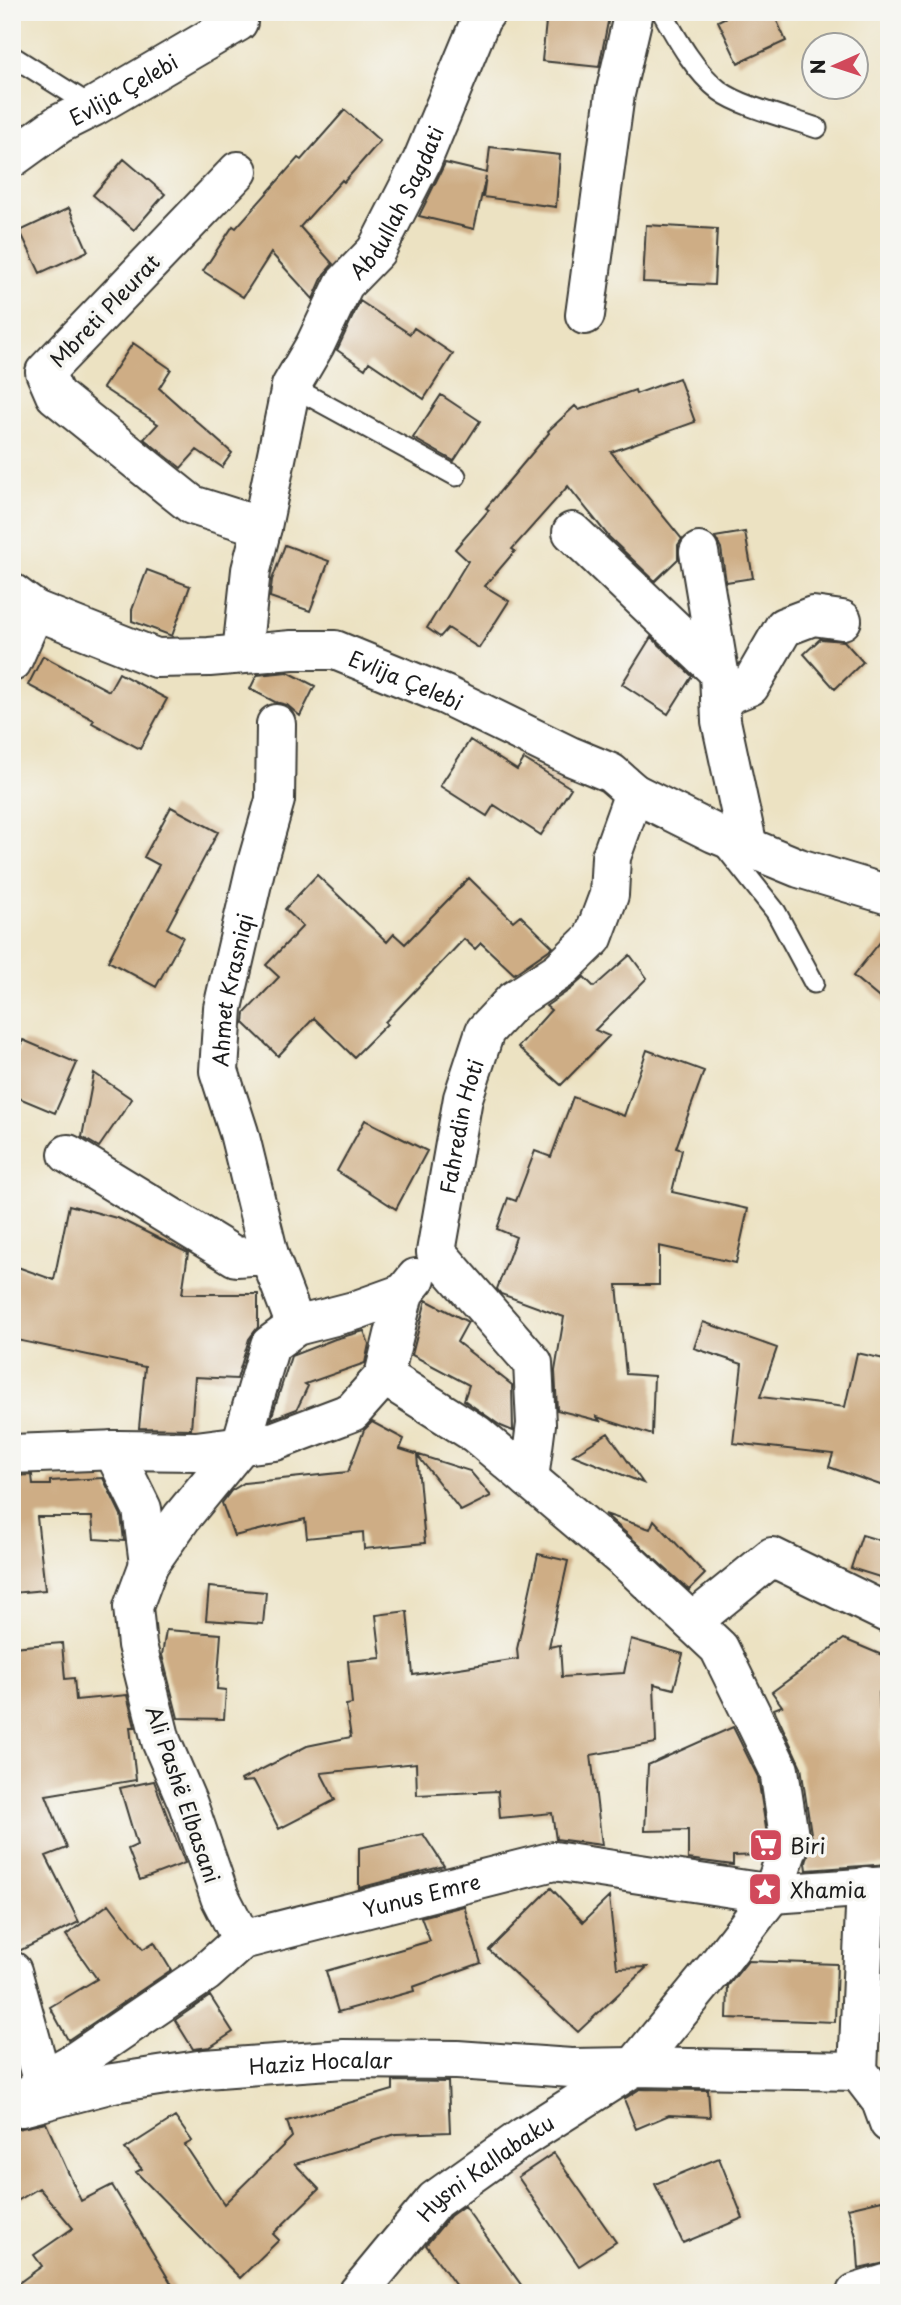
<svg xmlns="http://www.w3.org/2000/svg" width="901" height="2305" font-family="'Playpen Sans',sans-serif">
	<rect width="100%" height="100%" fill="#f6f6f2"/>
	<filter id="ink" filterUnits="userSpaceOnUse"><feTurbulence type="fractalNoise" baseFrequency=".0143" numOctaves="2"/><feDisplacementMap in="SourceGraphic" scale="14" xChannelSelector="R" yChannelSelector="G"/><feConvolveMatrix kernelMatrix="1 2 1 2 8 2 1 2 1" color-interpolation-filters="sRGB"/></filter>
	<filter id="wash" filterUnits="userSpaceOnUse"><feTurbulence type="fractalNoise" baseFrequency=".00686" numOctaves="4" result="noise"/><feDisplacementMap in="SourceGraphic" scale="28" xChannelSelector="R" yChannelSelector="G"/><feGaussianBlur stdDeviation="1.57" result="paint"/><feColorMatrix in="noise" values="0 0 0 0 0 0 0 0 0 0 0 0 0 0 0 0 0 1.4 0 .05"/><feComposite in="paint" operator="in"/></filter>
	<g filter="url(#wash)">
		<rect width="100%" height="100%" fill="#ece2c2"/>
		<g id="blocks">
			<path fill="#cead85" d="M 547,12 L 609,17 L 599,67 L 542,61 Z
				M 736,12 L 773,12 L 786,41 L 738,63 L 718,21 Z
				M 345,110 L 380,141 L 344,182 L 342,180 L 300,227 L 333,264 L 324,274 L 313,299 L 271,253 L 243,297 L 203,271 L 233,226 L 236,228 L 298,158 L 301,160 Z
				M 490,147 L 560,155 L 556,207 L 483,197 L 486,176 L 474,229 L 419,216 L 445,163 L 487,173 Z
				M 124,159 L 165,194 L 134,230 L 93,195 Z
				M 69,208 L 88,251 L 40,273 L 20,231 Z
				M 646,225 L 717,229 L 714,285 L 643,282 Z
				M 360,301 L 410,334 L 414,328 L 453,354 L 424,399 L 369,362 L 365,369 L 337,350 Z
				M 133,343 L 171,369 L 159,388 L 232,453 L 222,467 L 197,450 L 181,468 L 144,439 L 158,424 L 103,388 Z
				M 679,378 L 695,422 L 611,452 L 682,539 L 678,545 L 678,559 L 655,581 L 609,537 L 568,486 L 512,549 L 515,551 L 485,586 L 509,601 L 479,648 L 448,628 L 440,637 L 427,628 L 468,561 L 455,549 L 489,510 L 486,508 L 549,433 L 548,431 L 575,406 L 579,410 L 635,390 L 636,394 Z
				M 441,395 L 480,421 L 454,461 L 413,438 Z
				M 745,532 L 753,578 L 726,582 L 721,548 L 715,537 Z
				M 285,545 L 329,561 L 310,611 L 270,597 L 272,580 Z
				M 147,570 L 190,586 L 172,636 L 132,621 L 132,610 Z
				M 651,637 L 692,676 L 668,714 L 622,684 Z
				M 820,639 L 844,641 L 863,662 L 835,689 L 804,654 Z
				M 43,656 L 109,691 L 119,673 L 167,699 L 140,749 L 92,723 L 94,720 L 28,685 Z
				M 288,672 L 315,686 L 300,716 L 287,705 L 275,702 L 250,689 L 257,675 Z
				M 470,740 L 517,770 L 524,759 L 571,788 L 541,835 L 494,805 L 487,816 L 440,786 Z
				M 171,807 L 218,832 L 167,928 L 183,937 L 156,987 L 108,961 L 159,865 L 144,857 Z
				M 317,875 L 387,942 L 394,934 L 405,944 L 469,878 L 513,921 L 520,915 L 553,947 L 514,974 L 481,943 L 475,949 L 464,939 L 385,1022 L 387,1024 L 354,1057 L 314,1018 L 278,1056 L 244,1023 L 245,1013 L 279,977 L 266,965 L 303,926 L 285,909 Z
				M 889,931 L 889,1006 L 853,976 Z
				M 630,955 L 647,978 L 595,1030 L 609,1036 L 561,1085 L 518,1047 L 551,1010 L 546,1006 L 571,989 L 584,977 L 594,987 Z
				M 23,1040 L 77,1063 L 55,1113 L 12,1095 L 12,1066 Z
				M 647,1050 L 704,1071 L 676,1148 L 682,1150 L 672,1192 L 748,1209 L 736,1263 L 659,1246 L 659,1285 L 617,1285 L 626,1374 L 654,1376 L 652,1435 L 597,1417 L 600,1421 L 557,1410 L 555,1371 L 564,1317 L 501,1294 L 497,1289 L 516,1237 L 497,1229 L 508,1198 L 516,1201 L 535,1151 L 551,1157 L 573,1097 L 624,1116 Z
				M 94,1073 L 132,1099 L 99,1147 L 82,1137 Z
				M 365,1120 L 427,1151 L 396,1209 L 337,1171 Z
				M 69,1205 L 120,1219 L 188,1253 L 182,1294 L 258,1294 L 258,1327 L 249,1339 L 237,1379 L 195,1377 L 191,1429 L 139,1428 L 145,1367 L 12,1339 L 12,1265 L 54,1280 Z
				M 426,1300 L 468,1322 L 457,1342 L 512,1385 L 513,1431 L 501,1426 L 464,1400 L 469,1385 L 412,1355 Z
				M 703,1322 L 777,1348 L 760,1397 L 845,1407 L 857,1353 L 889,1360 L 889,1488 L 829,1467 L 833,1454 L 733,1443 L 742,1364 L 694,1348 Z
				M 364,1331 L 369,1344 L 365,1363 L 305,1384 L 308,1386 L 297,1409 L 271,1419 L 291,1356 L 335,1339 Z
				M 372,1422 L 404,1439 L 400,1449 L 470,1471 L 491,1496 L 461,1511 L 417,1455 L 425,1543 L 364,1549 L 363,1532 L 307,1538 L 305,1519 L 234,1536 L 222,1503 L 231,1491 L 244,1483 L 348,1472 L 364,1430 Z
				M 608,1433 L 643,1483 L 573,1455 Z
				M 32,1475 L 33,1485 L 50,1485 L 50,1481 L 103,1478 L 121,1515 L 124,1541 L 94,1539 L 92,1517 L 37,1517 L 45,1590 L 12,1593 L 12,1476 Z
				M 605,1514 L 650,1529 L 654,1520 L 705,1574 L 689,1590 Z
				M 862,1535 L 889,1543 L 889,1580 L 851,1568 Z
				M 538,1554 L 568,1561 L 549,1647 L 560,1645 L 562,1677 L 624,1673 L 631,1639 L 683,1654 L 674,1689 L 654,1684 L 656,1743 L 591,1755 L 602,1845 L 556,1839 L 552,1813 L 500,1818 L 498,1791 L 417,1795 L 416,1763 L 321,1773 L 335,1800 L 279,1829 L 254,1781 L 242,1782 L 241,1780 L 307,1746 L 351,1737 L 346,1705 L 352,1704 L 348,1661 L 381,1658 L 376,1615 L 407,1611 L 413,1675 L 518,1659 L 517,1649 Z
				M 209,1587 L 266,1592 L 263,1624 L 206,1620 Z
				M 166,1630 L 221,1634 L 217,1689 L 226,1690 L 224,1719 L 178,1718 L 162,1655 Z
				M 844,1639 L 889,1658 L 889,1697 L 879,1693 L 886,1825 L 889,1825 L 889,1864 L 807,1870 L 806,1863 L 812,1840 L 801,1767 L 774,1709 L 782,1706 L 772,1692 Z
				M 62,1643 L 65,1679 L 74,1678 L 76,1700 L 127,1695 L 135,1727 L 130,1727 L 136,1780 L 46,1795 L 67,1848 L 46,1856 L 79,1922 L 19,1951 L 12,1950 L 12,1647 Z
				M 733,1727 L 758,1777 L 768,1841 L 763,1855 L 733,1856 L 733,1865 L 688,1859 L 688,1830 L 645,1831 L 648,1765 Z
				M 154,1781 L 185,1863 L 140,1880 L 128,1849 L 137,1845 L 120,1788 Z
				M 423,1834 L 444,1866 L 359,1888 L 359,1848 Z
				M 551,1888 L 583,1922 L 609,1897 L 617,1968 L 647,1967 L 578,2032 L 489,1950 Z
				M 109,1904 L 143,1949 L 154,1942 L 171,1970 L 68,2040 L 50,2007 L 97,1979 L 66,1935 Z
				M 464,1906 L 481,1963 L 413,1987 L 414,1991 L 338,2012 L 326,1971 L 430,1941 L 421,1917 Z
				M 748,1961 L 837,1964 L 835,2022 L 727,2018 L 728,1986 Z
				M 210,1996 L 233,2032 L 210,2047 L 193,2049 L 175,2020 Z
				M 393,2081 L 448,2082 L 450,2132 L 396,2134 L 295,2164 L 319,2189 L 273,2234 L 279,2240 L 240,2278 L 136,2172 L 142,2169 L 125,2149 L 175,2117 L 192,2141 L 185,2145 L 224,2204 L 292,2137 L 287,2121 L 393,2090 Z
				M 640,2089 L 708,2090 L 710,2117 L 669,2115 L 636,2129 L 624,2099 Z
				M 46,2123 L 81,2201 L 112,2185 L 177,2293 L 12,2293 L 12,2288 L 42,2266 L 34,2255 L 73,2228 L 39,2188 L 12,2204 L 12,2130 Z
				M 554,2153 L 616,2242 L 579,2266 L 518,2177 Z
				M 719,2158 L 743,2218 L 683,2243 L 655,2184 Z
				M 882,2200 L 889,2223 L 889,2262 L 859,2269 L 857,2240 L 848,2208 Z
				M 464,2206 L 486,2236 L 527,2293 L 461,2293 L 443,2268 L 426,2245 L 450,2216 Z"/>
		</g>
	</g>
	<g filter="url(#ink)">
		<use href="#blocks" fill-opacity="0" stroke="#3b3a35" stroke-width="2"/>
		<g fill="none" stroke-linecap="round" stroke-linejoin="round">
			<g stroke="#3b3a35" stroke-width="23">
				<path id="service" d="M 662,12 C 677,39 695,72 720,91 C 742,107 789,118 817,128
					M 12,56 L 93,107
					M 291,386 L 456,476
					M 723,845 L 776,912 L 814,983"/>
			</g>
			<g stroke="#3b3a35" stroke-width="42">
				<g id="minor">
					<path id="s1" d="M 12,158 L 59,124 L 93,107 L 238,22"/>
					<path d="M 238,171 L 45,372 L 55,395 L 192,505 L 262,527"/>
					<path d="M 585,315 L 615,94 L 634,12"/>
					<path d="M 572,532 L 719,672"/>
					<path d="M 699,552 L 719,672 L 721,721 L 748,847"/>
					<path id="s2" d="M 12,593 L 35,610 L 156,658 L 209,657 L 292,650 L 335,650 L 445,695 L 570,756 L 611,773 L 634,793 L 714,833 L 799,868 L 889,895"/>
					<path id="s3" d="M 242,653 L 251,570 L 262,527 L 291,386 L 315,345 L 344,284 L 376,251 L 422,161 L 481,19 L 486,12"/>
					<path d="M 12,662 L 35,610"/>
					<path d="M 720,698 L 750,686 L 784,627 L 813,616 L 842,620"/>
					<path d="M 68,1154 L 236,1257 L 269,1255 L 296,1326"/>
					<path id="s4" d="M 269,1255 L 239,1133 L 219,1071 L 223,1008 L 255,870 L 275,800 L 276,724"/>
					<path d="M 113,1450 L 142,1509 L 149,1564"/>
					<path d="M 12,1454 L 118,1450 L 196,1451 L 275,1441 L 352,1412 L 384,1376 L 404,1293 L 416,1278"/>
					<path id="s5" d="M 529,1479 L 536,1424 L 533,1363 L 436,1252 L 463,1098 L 485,1031 L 513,1001 L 559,971 L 593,938 L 609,895 L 611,857 L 634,793"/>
					<path d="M 692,1622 L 772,1557 L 889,1614"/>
					<path d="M 866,1886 L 858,2071 L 881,2101 L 889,2123"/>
					<path d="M 242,1940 L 220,1897 L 188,1804 L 161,1741 L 137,1645 L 133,1607 L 149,1564 L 182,1517 L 241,1445 L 270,1345 L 296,1326 L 354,1311 L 404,1293"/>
					<path d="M 12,1971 L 42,2080"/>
					<path id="s6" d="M 12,2106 L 41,2088 L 42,2080 L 76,2061 L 205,1973 L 242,1940 L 554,1861 L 772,1894 L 889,1886"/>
					<path id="s7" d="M 21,2107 L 113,2083 L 205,2069 L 344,2059 L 457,2060 L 571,2068 L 634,2067 L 858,2071"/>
					<path id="s8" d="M 358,2293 L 435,2200 L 522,2138 L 634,2067 L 716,1967 L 772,1894 L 790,1843 L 779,1770 L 719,1648 L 632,1566 L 476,1434 L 384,1376"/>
					<path d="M 856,2293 L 889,2283"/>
				</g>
			</g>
			<use href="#service" stroke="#fff" stroke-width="19"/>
			<use href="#minor" stroke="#fff" stroke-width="38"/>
		</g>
	</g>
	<defs>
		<g id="supermarket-square" transform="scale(1.75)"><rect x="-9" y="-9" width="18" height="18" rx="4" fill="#d1495b" stroke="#f6f6f2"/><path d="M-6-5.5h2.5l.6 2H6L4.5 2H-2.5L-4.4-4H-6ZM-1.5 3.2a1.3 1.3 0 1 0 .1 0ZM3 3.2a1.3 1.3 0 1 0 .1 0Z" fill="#fff"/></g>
		<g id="sight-square" transform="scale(1.75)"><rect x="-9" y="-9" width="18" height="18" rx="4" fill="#d1495b" stroke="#f6f6f2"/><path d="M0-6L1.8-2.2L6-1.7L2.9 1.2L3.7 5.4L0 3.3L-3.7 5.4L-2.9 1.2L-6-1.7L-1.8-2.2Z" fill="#fff"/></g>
	</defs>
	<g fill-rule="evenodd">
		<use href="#supermarket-square" x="766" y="1845"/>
		<use href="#sight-square" x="765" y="1889"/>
	</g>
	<g text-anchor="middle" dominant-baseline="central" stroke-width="7" stroke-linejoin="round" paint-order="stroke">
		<g font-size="21" fill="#1c1c1c" stroke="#f6f6f2">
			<text stroke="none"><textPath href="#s1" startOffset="131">Evlija Çelebi</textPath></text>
			<text stroke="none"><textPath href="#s3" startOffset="485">Abdullah Sagdati</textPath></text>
			<text transform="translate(104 310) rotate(-46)">Mbreti Pleurat</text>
			<text stroke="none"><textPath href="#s2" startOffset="415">Evlija Çelebi</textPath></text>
			<text stroke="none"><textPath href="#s4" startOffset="273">Ahmet Krasniqi</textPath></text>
			<text stroke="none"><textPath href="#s5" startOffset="392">Fahredin Hoti</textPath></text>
			<text transform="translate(184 1794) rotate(71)">Ali Pashë Elbasani</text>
			<text stroke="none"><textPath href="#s6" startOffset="472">Yunus Emre</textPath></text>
			<text stroke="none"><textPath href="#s7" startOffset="304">Haziz Hocalar</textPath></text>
			<text stroke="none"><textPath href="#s8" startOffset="180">Hysni Kallabaku</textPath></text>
		</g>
		<g font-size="21" fill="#1c1c1c" stroke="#f6f6f2" text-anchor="start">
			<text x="790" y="1845">Biri</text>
			<text x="790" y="1889">Xhamia</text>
		</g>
	</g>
	<rect width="901" height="2305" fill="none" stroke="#f6f6f2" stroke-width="42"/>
	<g transform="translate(835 66) rotate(267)"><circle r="33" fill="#f6f6f2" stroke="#9f9f9c" stroke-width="2"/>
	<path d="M0-5L12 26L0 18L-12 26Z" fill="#d1495b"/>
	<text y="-10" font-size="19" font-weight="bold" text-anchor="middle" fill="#1c1c1c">N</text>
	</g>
</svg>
